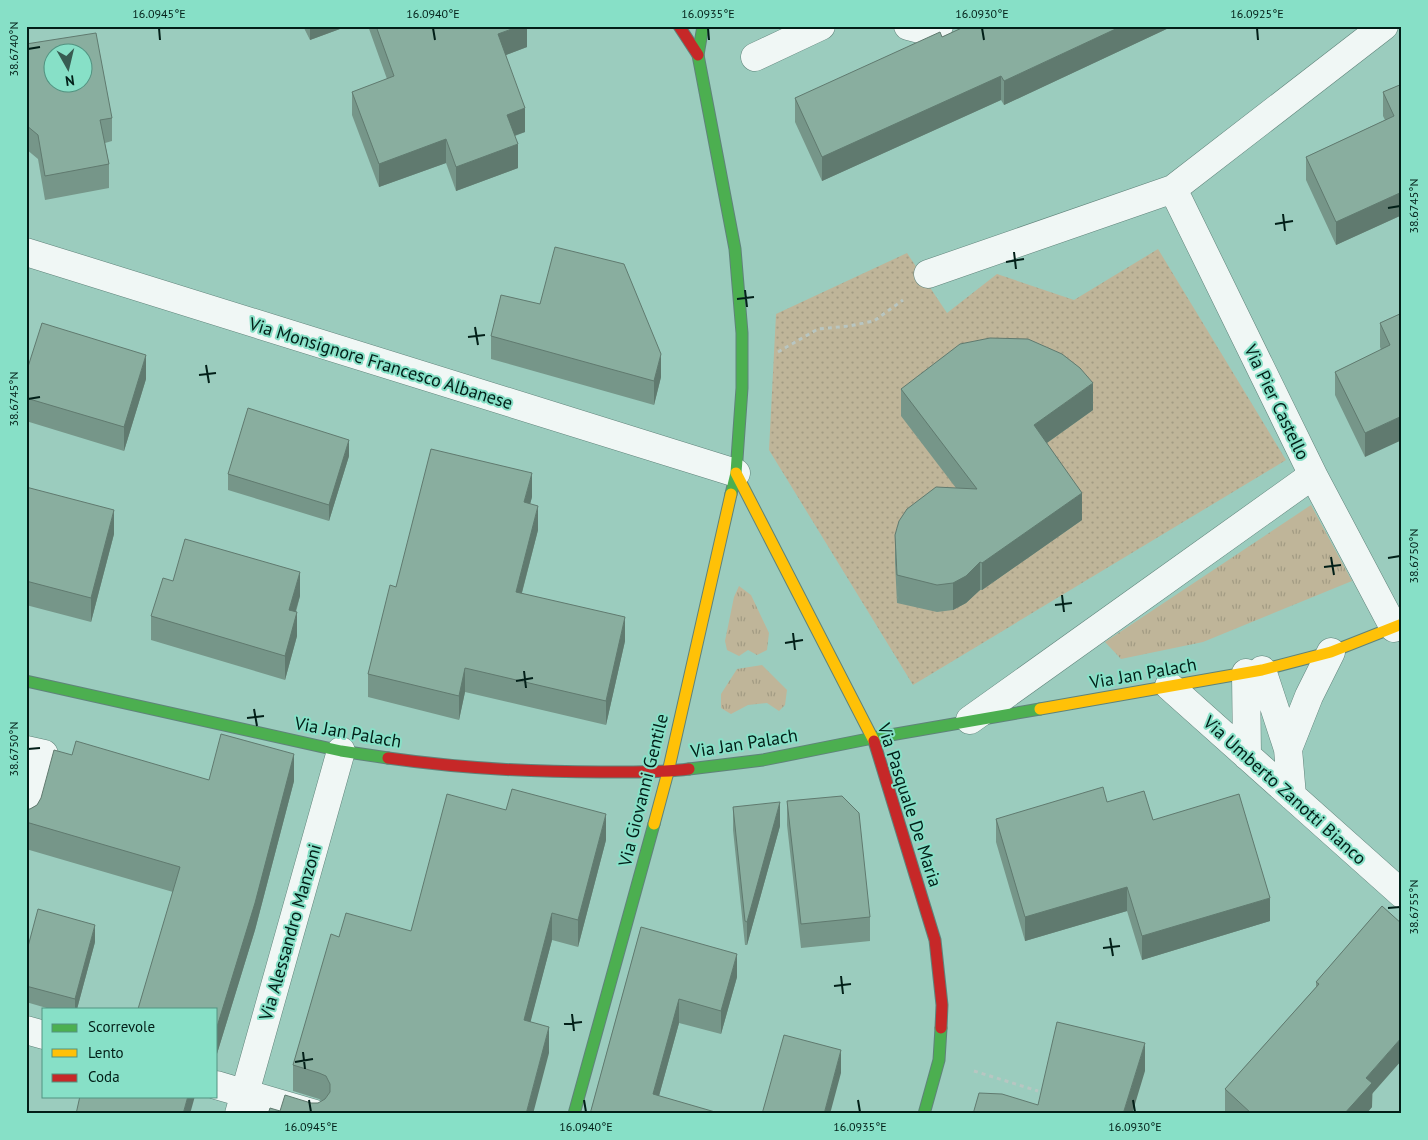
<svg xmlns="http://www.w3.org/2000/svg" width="1428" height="1140" font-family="'PT Sans',sans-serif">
	<defs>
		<pattern id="grass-tufts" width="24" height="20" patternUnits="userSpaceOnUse" patternTransform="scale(1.25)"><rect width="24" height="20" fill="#bfb599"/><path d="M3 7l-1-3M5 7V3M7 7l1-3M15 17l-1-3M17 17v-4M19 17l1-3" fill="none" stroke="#a29b83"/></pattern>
		<pattern id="park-dots" width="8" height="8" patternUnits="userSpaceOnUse" patternTransform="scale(1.25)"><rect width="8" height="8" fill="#bfb599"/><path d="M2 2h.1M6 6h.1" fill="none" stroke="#a29b83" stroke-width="1.8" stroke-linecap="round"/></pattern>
	</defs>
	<rect width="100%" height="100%" fill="#9bccbe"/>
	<path fill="url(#grass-tufts)" d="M 1311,505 L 1352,581 L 1203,642 L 1121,659 L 1105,642 Z
		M 739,586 L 751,595 L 769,633 L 767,650 L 757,655 L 748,650 L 739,656 L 727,650 L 725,641 L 734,597 Z
		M 762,665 L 787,690 L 785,705 L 779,711 L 767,703 L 748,705 L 731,714 L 721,708 L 721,694 L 737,669 Z"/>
	<path fill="url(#park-dots)" d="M 1158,249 L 1286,460 L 913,685 L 769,450 L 776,314 L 907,253 L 947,313 L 997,274 L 1074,300 Z"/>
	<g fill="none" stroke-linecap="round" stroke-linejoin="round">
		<g stroke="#5f837a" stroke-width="29">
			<path id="street" d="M 908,26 L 927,31 L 939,26
				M 755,57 L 821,26
				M 26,252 L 736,473
				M 928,274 L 1173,189
				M 1313,475 L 1394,628
				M 1262,670 L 1288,749
				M 1246,673 L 1247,756
				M 1169,686 L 1402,894
				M 970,720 L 1313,475 L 1173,189 L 1384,26
				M 26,750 L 44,754 L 26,821
				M 1292,796 L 1288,749 L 1309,696 L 1331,652
				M 26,1030 L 44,1035
				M 216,1085 L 315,1114
				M 239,1114 L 341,751"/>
		</g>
		<g stroke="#5f837a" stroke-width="13">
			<path id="fast" d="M 703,26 L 698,55 L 735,249 L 742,333 L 742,388 L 736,473 L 731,494
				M 26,681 L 341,751 L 388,758
				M 689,769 L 763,760 L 873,738 L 1040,709
				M 574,1114 L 654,824
				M 924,1114 L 939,1060 L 941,1028"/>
		</g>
		<g stroke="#5f837a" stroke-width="13">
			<path id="slow" d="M 736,473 L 874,741
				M 1040,709 L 1262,670 L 1331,652 L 1402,624
				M 654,824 L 668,772 L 731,494"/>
		</g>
		<g stroke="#5f837a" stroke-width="13">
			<path id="jam" d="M 679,26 L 698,55
				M 874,741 L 935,940 L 942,1005 L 941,1028
				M 388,758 C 458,768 530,772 601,772 C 630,772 660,773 689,769"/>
		</g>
		<path stroke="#b8c6c2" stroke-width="3" stroke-dasharray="4 4" stroke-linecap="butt" d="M 778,352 L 818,329 L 849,326 L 874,321 L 903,300
			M 974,1071 L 1038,1091"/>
		<use href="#street" stroke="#f0f7f5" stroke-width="28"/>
		<use href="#fast" stroke="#4caf50" stroke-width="11"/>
		<use href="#slow" stroke="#ffc107" stroke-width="11"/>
		<use href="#jam" stroke="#c62828" stroke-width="11"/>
	</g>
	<path fill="#769689" d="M 303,26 L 348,26 L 310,40 Z
		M 368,26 L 527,26 L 527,47 L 506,55 L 525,132 L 515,136 L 518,168 L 456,191 L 446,163 L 379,187 L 352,115 L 352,92 L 387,79 Z
		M 966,26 L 1173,26 L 1004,105 L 1001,100 L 822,181 L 795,122 L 795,98 L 942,37 Z
		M 26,44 L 112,118 L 112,141 L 105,143 L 109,164 L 109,188 L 45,200 L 38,159 L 26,149 Z
		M 1402,84 L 1402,215 L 1336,245 L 1306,180 L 1306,157 L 1385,120 L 1383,116 L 1383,92 Z
		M 540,304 L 661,377 L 654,405 L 491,359 L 491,336 Z
		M 1402,313 L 1365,457 L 1335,395 L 1335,372 L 1381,350 L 1380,347 L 1380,323 Z
		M 26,373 L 146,379 L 124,451 L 26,421 Z
		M 901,389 L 1093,410 L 1047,443 L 1082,520 L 982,590 L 980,590 L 966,603 L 953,610 L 937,612 L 897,603 L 895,562 L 895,535 L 956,488 L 901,416 Z
		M 349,456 L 329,521 L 228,490 L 228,474 Z
		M 26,487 L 114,534 L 91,622 L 26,605 Z
		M 532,497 L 530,504 L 538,530 L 522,593 L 625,641 L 606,725 L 465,692 L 459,720 L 368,697 L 368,674 L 396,587 Z
		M 173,581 L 300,596 L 296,612 L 297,636 L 285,680 L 151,640 L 151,616 Z
		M 72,755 L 209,780 L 294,781 L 255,930 L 216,1057 L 216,1009 L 173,892 L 26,849 L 26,822 L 30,809 L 37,805 Z
		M 787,801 L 870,917 L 870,941 L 801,948 L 787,825 Z
		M 1107,802 L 1153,820 L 1270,921 L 1142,960 L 1127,911 L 1025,941 L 996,842 L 996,819 Z
		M 733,807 L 780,826 L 747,945 L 745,945 L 733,830 Z
		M 606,840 L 578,947 L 552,940 L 530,1022 L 549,1053 L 280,1111 L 311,1103 L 318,1103 L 322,1101 L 319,1099 L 293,1091 L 293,1065 L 411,931 Z
		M 1382,906 L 1372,1107 L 1366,1114 L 1226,1114 L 1225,1113 L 1225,1089 L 1316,987 L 1316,982 Z
		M 641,927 L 737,977 L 721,1034 L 679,1023 L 659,1096 L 590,1114 Z
		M 95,942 L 77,1009 L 50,1009 L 26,1002 L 26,954 Z"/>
	<path fill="#607a6f" d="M 310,26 L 348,26 L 310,40 Z
		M 520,26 L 527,26 L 527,47 L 498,58 L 498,34 Z
		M 1122,26 L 1173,26 L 1004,105 L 1004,81 Z
		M 1001,76 L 1001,100 L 822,181 L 822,157 Z
		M 525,108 L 525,132 L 507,138 L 507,115 Z
		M 446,139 L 446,163 L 379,187 L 379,164 Z
		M 518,144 L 518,168 L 456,191 L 456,167 Z
		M 1402,192 L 1402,215 L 1336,245 L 1336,222 Z
		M 661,354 L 661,377 L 654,405 L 654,381 Z
		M 146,355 L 146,379 L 124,451 L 124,427 Z
		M 1093,383 L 1093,410 L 1034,452 L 1034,425 Z
		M 1402,416 L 1402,440 L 1365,457 L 1365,433 Z
		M 349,440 L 349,456 L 329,521 L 329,505 Z
		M 532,473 L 532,497 L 524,526 L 524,502 Z
		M 1082,493 L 1082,520 L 982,590 L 982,563 Z
		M 538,506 L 538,530 L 516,615 L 516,592 Z
		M 114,510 L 114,534 L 91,622 L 91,598 Z
		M 980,562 L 980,590 L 966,603 L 953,610 L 953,583 Z
		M 300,572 L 300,596 L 289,633 L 289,610 Z
		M 297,612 L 297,636 L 285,680 L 285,656 Z
		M 625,617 L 625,641 L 606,725 L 606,701 Z
		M 465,668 L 465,692 L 459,720 L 459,696 Z
		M 294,754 L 294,781 L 255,930 L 216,1057 L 216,1030 Z
		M 780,802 L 780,826 L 747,945 L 747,922 Z
		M 606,814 L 606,840 L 578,947 L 578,920 Z
		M 1127,887 L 1127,911 L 1025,941 L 1025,917 Z
		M 1270,898 L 1270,921 L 1142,960 L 1142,936 Z
		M 552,913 L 552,940 L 524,1047 L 524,1020 Z
		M 95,925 L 95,942 L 77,1009 L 75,1009 L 75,999 Z
		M 737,954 L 737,977 L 721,1034 L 721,1011 Z
		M 679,999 L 679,1023 L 654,1114 L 653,1094 Z
		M 549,1027 L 549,1053 L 533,1114 L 526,1114 Z
		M 1402,1037 L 1402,1060 L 1372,1094 L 1372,1107 L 1366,1114 L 1344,1114 L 1366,1078 Z
		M 1145,1043 L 1145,1071 L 1132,1114 L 1123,1114 Z
		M 841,1050 L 841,1073 L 830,1114 L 824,1114 Z
		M 188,1096 L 195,1096 L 190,1114 L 183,1114 Z"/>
	<path fill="#89ae9f" stroke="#607a6f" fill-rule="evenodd" d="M 376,26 L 520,26 L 498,34 L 525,108 L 507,115 L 518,144 L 456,167 L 446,139 L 379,164 L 352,92 L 394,76 Z
		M 966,26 L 1122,26 L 1004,81 L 1001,76 L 822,157 L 795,98 L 940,32 L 942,37 Z
		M 96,33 L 112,118 L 100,120 L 109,164 L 45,176 L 38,135 L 26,125 L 26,44 ZM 52,52 L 82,52 L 82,82 L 52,82 Z
		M 1402,84 L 1402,192 L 1336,222 L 1306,157 L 1394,116 L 1383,92 Z
		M 555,247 L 624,264 L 661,354 L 654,381 L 491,336 L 501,295 L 540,304 Z
		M 1402,313 L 1402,416 L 1365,433 L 1335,372 L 1390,345 L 1380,323 Z
		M 42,323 L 146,355 L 124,427 L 26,398 L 26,373 Z
		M 990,338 L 1028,339 L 1062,354 L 1080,368 L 1093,383 L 1034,425 L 1082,493 L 982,563 L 980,562 L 966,576 L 953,583 L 937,585 L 897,575 L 895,535 L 899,521 L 907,509 L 936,487 L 977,489 L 901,389 L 960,344 Z
		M 248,408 L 349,440 L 329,505 L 228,474 Z
		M 431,449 L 532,473 L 524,502 L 538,506 L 516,592 L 625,617 L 606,701 L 465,668 L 459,696 L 368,674 L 390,585 L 396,587 Z
		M 26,487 L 114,510 L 91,598 L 26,581 Z
		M 185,539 L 300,572 L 289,610 L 297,612 L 285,656 L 151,616 L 163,578 L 173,581 Z
		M 221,734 L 294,754 L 255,903 L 216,1030 L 216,1009 L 138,1009 L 180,867 L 26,822 L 26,809 L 30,809 L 37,805 L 41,798 L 54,750 L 72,755 L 76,741 L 209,780 Z
		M 1103,787 L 1107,802 L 1144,791 L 1153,820 L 1239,794 L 1270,898 L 1142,936 L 1127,887 L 1025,917 L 996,819 Z
		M 512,789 L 606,814 L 578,920 L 552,913 L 524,1020 L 549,1027 L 526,1114 L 268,1114 L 270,1108 L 280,1111 L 285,1095 L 311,1103 L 318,1103 L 325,1099 L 330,1092 L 330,1084 L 326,1076 L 319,1073 L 293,1065 L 331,934 L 339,937 L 346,913 L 411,931 L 447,794 L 506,810 Z
		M 842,796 L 859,813 L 870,917 L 801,924 L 787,801 Z
		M 780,802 L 747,922 L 745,921 L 733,807 Z
		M 1382,906 L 1402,924 L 1402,1037 L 1366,1078 L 1372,1083 L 1344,1114 L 1252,1114 L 1225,1089 L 1319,984 L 1316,982 Z
		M 38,909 L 95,925 L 75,999 L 26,986 L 26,954 Z
		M 641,927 L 737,954 L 721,1011 L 679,999 L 653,1094 L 722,1114 L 590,1114 Z
		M 1057,1022 L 1145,1043 L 1123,1114 L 973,1114 L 979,1093 L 1002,1094 L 1038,1105 Z
		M 784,1035 L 841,1050 L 824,1114 L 762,1114 Z
		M 80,1096 L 188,1096 L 183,1114 L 76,1114 Z"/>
	<path fill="none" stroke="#021f18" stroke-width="2" d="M 159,28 L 160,40M 433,28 L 435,40M 708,28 L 709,40M 982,28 L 984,40M 1257,28 L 1258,40M 28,49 L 40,47M 1388,208 L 1400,206M 1283,214 L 1285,231M 1275,224 L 1293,221M 1014,252 L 1016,269M 1006,262 L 1024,259M 745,290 L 747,307M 737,299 L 754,297M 475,327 L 478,345M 468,337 L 485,335M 206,365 L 209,383M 199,375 L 216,373M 28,399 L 40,397M 1331,557 L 1334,575M 1388,558 L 1400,556M 1324,567 L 1341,565M 1062,595 L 1064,612M 1055,605 L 1072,603M 793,633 L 795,650M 785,643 L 803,640M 524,671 L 526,688M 516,681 L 533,678M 254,709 L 257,726M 247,718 L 264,716M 28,749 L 40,748M 1388,908 L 1400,907M 1110,938 L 1113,956M 1103,948 L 1120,946M 841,976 L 843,994M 834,986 L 851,984M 572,1014 L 574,1031M 564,1024 L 582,1022M 303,1052 L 305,1069M 295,1062 L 313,1059M 309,1100 L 311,1112M 584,1100 L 586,1112M 858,1100 L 860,1112M 1133,1100 L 1135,1112"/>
	<g text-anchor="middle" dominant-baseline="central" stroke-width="4" stroke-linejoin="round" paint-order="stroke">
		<g font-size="18" fill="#021f18" stroke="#87e0c7">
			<text transform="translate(381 363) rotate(17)">Via Monsignore Francesco Albanese</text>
			<text transform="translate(1277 402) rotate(64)">Via Pier Castello</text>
			<text transform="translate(1143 673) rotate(-10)">Via Jan Palach</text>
			<text transform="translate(348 732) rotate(10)">Via Jan Palach</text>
			<text transform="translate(744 743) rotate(-9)">Via Jan Palach</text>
			<text transform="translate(643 790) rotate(-76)">Via Giovanni Gentile</text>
			<text transform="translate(1285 790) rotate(42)">Via Umberto Zanotti Bianco</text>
			<text transform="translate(910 805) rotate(72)">Via Pasquale De Maria</text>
			<text transform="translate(290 932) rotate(-74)">Via Alessandro Manzoni</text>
		</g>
	</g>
	<rect width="1428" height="1140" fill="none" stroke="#87e0c7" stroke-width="55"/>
	<rect x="42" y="1008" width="175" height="90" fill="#87e0c7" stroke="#529381"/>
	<rect x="52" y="1024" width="25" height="8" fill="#4caf50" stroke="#529381"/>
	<text x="88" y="1032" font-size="15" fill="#021f18">Scorrevole</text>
	<rect x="52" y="1049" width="25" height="8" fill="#ffc107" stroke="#529381"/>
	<text x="88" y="1058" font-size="15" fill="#021f18">Lento</text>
	<rect x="52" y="1074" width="25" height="8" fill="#c62828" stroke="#529381"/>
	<text x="88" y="1082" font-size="15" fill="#021f18">Coda</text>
	<g transform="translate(68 68) rotate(172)"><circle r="24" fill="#87e0c7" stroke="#529381"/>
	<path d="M0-4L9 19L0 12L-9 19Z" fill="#385c52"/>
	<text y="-8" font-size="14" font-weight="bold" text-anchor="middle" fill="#021f18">N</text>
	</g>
	<rect x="28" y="28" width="1372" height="1084" fill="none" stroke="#021f18" stroke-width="2"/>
	<g font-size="12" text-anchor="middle" fill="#021f18">
		<text x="159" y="18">16.0945°E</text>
		<text x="433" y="18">16.0940°E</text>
		<text x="708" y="18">16.0935°E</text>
		<text x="982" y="18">16.0930°E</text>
		<text x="1257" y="18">16.0925°E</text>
		<text transform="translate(14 49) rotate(-90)" y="4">38.6740°N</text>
		<text transform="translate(1414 206) rotate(-90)" y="4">38.6745°N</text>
		<text transform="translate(14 399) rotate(-90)" y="4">38.6745°N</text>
		<text transform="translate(1414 556) rotate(-90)" y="4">38.6750°N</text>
		<text transform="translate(14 749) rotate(-90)" y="4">38.6750°N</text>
		<text transform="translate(1414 907) rotate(-90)" y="4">38.6755°N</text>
		<text x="311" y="1131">16.0945°E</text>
		<text x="586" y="1131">16.0940°E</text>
		<text x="860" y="1131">16.0935°E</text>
		<text x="1135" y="1131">16.0930°E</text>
	</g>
</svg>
